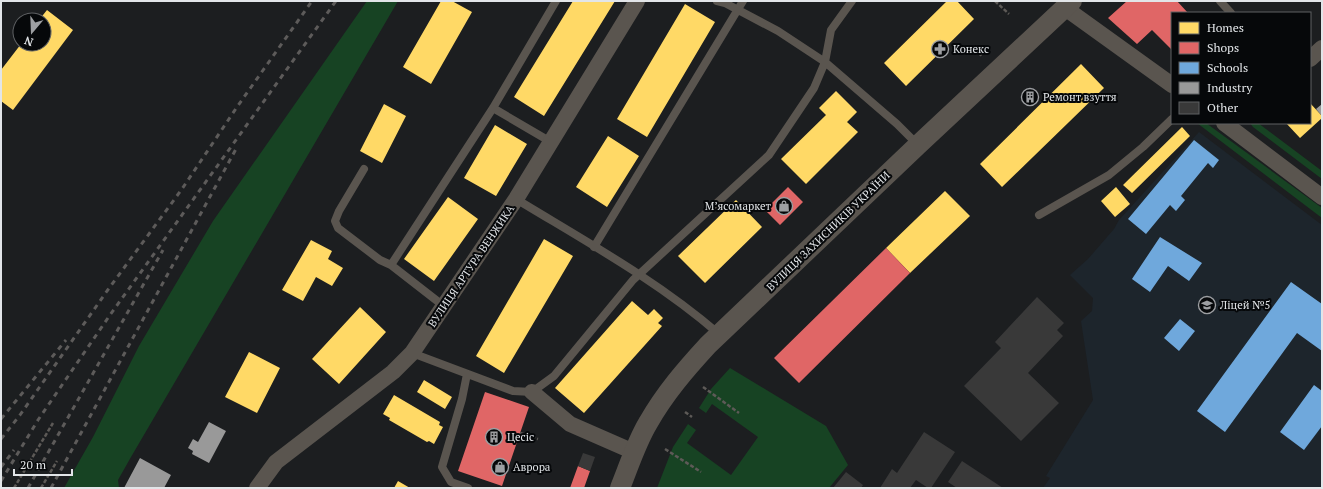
<svg xmlns="http://www.w3.org/2000/svg" width="1323" height="489" font-family="'PT Serif',serif">
	<rect width="100%" height="100%" fill="#1c1e20"/>
	<path fill="#1d252c" d="M 1199,132 L 1322,225 L 1322,488 L 1043,488 L 1050,478 L 1046,476 L 1093,400 L 1081,321 L 1092,311 L 1093,298 L 1070,275 L 1088,259 L 1114,229 L 1119,220 Z"/>
	<path fill="#174323" d="M 367,1 L 398,1 L 131,457 L 118,480 L 119,488 L 64,488 L 93,437 L 139,346 L 213,221 Z
		M 1197,123 L 1206,123 L 1322,208 L 1322,218 Z
		M 1250,123 L 1258,123 L 1322,171 L 1322,179 L 1253,127 Z
		M 730,368 L 826,426 L 848,465 L 829,488 L 657,488 L 673,447 L 688,424 L 696,430 L 687,443 L 731,475 L 758,437 L 712,404 L 706,413 L 699,408 L 711,389 Z"/>
	<path fill="#ffd966" d="M 441,1 L 452,1 L 472,12 L 431,84 L 403,67 Z
		M 573,1 L 615,1 L 544,116 L 514,97 Z
		M 947,1 L 957,1 L 974,19 L 906,86 L 884,63 Z
		M 685,4 L 715,22 L 647,137 L 617,119 Z
		M 47,10 L 73,30 L 13,110 L 1,101 L 1,70 L 21,44 L 44,44 L 44,20 L 39,20 Z
		M 1081,64 L 1104,88 L 1002,187 L 980,164 Z
		M 836,91 L 857,112 L 847,122 L 858,132 L 806,184 L 781,159 L 826,115 L 819,108 Z
		M 1310,103 L 1322,116 L 1322,118 L 1300,138 L 1286,123 L 1310,123 Z
		M 384,104 L 406,116 L 382,163 L 360,151 Z
		M 495,125 L 527,144 L 496,196 L 464,178 Z
		M 1182,127 L 1190,136 L 1132,193 L 1123,185 Z
		M 608,136 L 639,156 L 607,207 L 576,187 Z
		M 1116,187 L 1130,204 L 1115,217 L 1101,201 Z
		M 945,191 L 970,216 L 910,273 L 886,248 Z
		M 448,197 L 478,219 L 434,281 L 404,259 Z
		M 736,200 L 762,227 L 705,283 L 678,256 Z
		M 544,239 L 573,256 L 504,373 L 476,356 Z
		M 311,240 L 332,251 L 328,259 L 343,268 L 332,286 L 316,277 L 303,301 L 282,290 Z
		M 632,301 L 648,315 L 654,309 L 663,318 L 658,323 L 662,326 L 584,413 L 555,388 Z
		M 360,307 L 386,332 L 339,384 L 312,359 Z
		M 249,352 L 280,368 L 257,413 L 225,397 Z
		M 424,380 L 452,397 L 445,409 L 417,392 Z
		M 394,395 L 440,422 L 439,425 L 443,427 L 434,444 L 429,441 L 427,442 L 389,420 L 390,418 L 383,414 Z
		M 398,481 L 410,488 L 394,488 Z"/>
	<path fill="#e06666" d="M 1127,1 L 1177,1 L 1188,13 L 1172,13 L 1172,50 L 1152,30 L 1137,44 L 1108,18 Z
		M 1029,92 L 1035,99 L 1031,102 L 1025,95 Z
		M 788,187 L 803,202 L 780,225 L 765,210 Z
		M 886,248 L 910,273 L 799,383 L 774,358 Z
		M 485,392 L 529,407 L 502,486 L 458,471 Z
		M 578,466 L 590,471 L 584,488 L 570,488 Z"/>
	<path fill="#6fa8dc" d="M 1194,140 L 1219,160 L 1213,168 L 1208,163 L 1181,196 L 1185,200 L 1176,211 L 1170,205 L 1146,234 L 1128,219 Z
		M 1160,237 L 1202,263 L 1189,281 L 1168,266 L 1150,292 L 1132,279 Z
		M 1291,282 L 1322,304 L 1322,351 L 1297,333 L 1225,432 L 1197,411 Z
		M 1180,319 L 1195,331 L 1179,351 L 1164,338 Z
		M 1314,385 L 1322,391 L 1322,426 L 1304,450 L 1280,432 Z"/>
	<path fill="#999" d="M 1322,104 L 1322,116 L 1316,109 Z
		M 209,422 L 226,431 L 209,463 L 192,454 L 193,451 L 188,448 L 193,439 L 198,442 Z
		M 140,458 L 171,475 L 164,488 L 124,488 Z"/>
	<path fill="#393939" d="M 1037,297 L 1064,323 L 1057,330 L 1063,336 L 1028,373 L 1059,403 L 1021,441 L 964,386 L 1001,348 L 995,342 Z
		M 924,432 L 955,452 L 931,488 L 928,488 L 916,480 L 910,488 L 880,488 L 892,469 L 897,473 Z
		M 583,453 L 595,457 L 590,471 L 578,466 Z
		M 962,461 L 1003,488 L 957,488 L 948,482 Z
		M 846,472 L 863,485 L 861,488 L 833,488 Z"/>
	<g fill="none" stroke-linecap="round" stroke-linejoin="round">
		<path stroke="#5d5a57" stroke-width="2.5" stroke-dasharray="4 2" stroke-linecap="butt" d="M 995,1 L 1009,14
			M 974,49 L 983,57
			M 703,387 L 739,413
			M 685,412 L 692,417
			M 520,433 L 538,439
			M 665,449 L 701,472
			M 14,488 L 53,423
			M 41,488 L 57,461"/>
		<path stroke="#5a554f" stroke-width="8" d="M 717,1 L 725,3 L 778,31 L 825,62 L 897,124 L 918,145
			M 1220,1 L 1231,13
			M 493,108 L 551,142
			M 364,169 L 339,211 L 335,221 L 338,228 L 380,260 L 391,265
			M 516,199 C 585,241 658,281 719,334
			M 1039,215 L 1109,175 L 1143,147 L 1172,119
			M 594,247 L 743,1
			M 445,307 L 391,265 L 493,108 L 556,1
			M 412,353 L 513,391 L 532,392 L 554,376 L 633,280 L 769,155 L 814,88 L 825,62 L 831,30 L 852,1
			M 467,374 L 462,399 L 442,467 L 451,482 L 468,488"/>
		<path stroke="#5a554f" stroke-width="16" d="M 1065,8 L 1172,85
			M 1310,59 L 1322,48
			M 1224,123 L 1322,197
			M 532,392 L 570,424 L 634,452
			M 257,488 L 276,462 L 393,372 L 412,353 L 516,199 L 637,1"/>
		<path stroke="#5a554f" stroke-width="20" d="M 620,488 C 629,466 636,443 648,423 C 665,393 686,369 708,345 L 918,145 L 1072,1"/>
		<path stroke="#5d5b5a" stroke-width="3" stroke-dasharray="5 5" stroke-linecap="butt" d="M 1,419 L 66,340
			M 1,439 L 20,415 L 107,291 L 182,189 L 237,107 L 312,1
			M 1,467 L 14,450
			M 1,481 L 38,420 L 110,315 L 336,1
			M 28,488 L 163,250
			M 51,488 L 236,149"/>
	</g>
	<defs>
		<g id="pharmacy-ring" transform="scale(0.9)"><circle r="9.5" fill="#06080a" stroke="#9d9fa2" stroke-width="1.5"/><path d="M-2-6h4v4h4v4h-4v4h-4v-4h-4v-4h4Z" fill="#9d9fa2"/></g>
		<g id="building-ring" transform="scale(0.9)"><circle r="9.5" fill="#06080a" stroke="#9d9fa2" stroke-width="1.5"/><path d="M-4-6H4V6H1V3H-1V6H-4ZM-2.5-4.3h1.7v1.8h-1.7ZM.8-4.3h1.7v1.8H.8ZM-2.5-1h1.7V.8h-1.7ZM.8-1h1.7V.8H.8Z" fill="#9d9fa2"/></g>
		<g id="shop-ring" transform="scale(0.9)"><circle r="9.5" fill="#06080a" stroke="#9d9fa2" stroke-width="1.5"/><path d="M-5-2.5h2.3a2.7 3.5 0 0 1 5.4 0H5L5.5 6h-11ZM-1.5-2.5h3a1.5 2.3 0 0 0-3 0Z" fill="#9d9fa2"/></g>
		<g id="school-ring" transform="scale(0.9)"><circle r="9.5" fill="#06080a" stroke="#9d9fa2" stroke-width="1.5"/><path d="M0-5L7-2L0 1L-7-2ZM-4 1L0 2.5L4 1V4Q0 6-4 4Z" fill="#9d9fa2"/></g>
	</defs>
	<g fill-rule="evenodd">
		<use href="#pharmacy-ring" x="940" y="49"/>
		<use href="#building-ring" x="1030" y="97"/>
		<use href="#shop-ring" x="784" y="206"/>
		<use href="#school-ring" x="1207" y="305"/>
		<use href="#building-ring" x="494" y="437"/>
		<use href="#shop-ring" x="500" y="467"/>
	</g>
	<g text-anchor="middle" dominant-baseline="central" stroke-width="4" stroke-linejoin="round" paint-order="stroke">
		<g font-size="11" fill="#e2e5e8" stroke="#06080a" text-anchor="start">
			<text x="953" y="49">Конекс</text>
			<text x="1043" y="97">Ремонт взуття</text>
			<text x="771" y="206" text-anchor="end">Мʼясомаркет</text>
			<text x="1220" y="305">Ліцей №5</text>
			<text x="507" y="437">Цесіс</text>
			<text x="513" y="467">Аврора</text>
		</g>
		<g font-size="11" fill="#e2e5e8" stroke="#06080a">
			<text transform="translate(828 231) rotate(-44)">ВУЛИЦЯ ЗАХИСНИКІВ УКРАЇНИ</text>
			<text transform="translate(471 266) rotate(-56)">ВУЛИЦЯ АРТУРА ВЕНЖИКА</text>
		</g>
	</g>
	<rect width="1323" height="489" fill="none" stroke="#e2e5e8" stroke-width="4"/>
	<rect x="1171" y="12" width="140" height="112" fill="#06080a" stroke="#5e6063"/>
	<rect x="1179" y="22" width="20" height="12" fill="#ffd966" stroke="#5e6063"/>
	<text x="1207" y="32" font-size="12" fill="#e2e5e8">Homes</text>
	<rect x="1179" y="42" width="20" height="12" fill="#e06666" stroke="#5e6063"/>
	<text x="1207" y="52" font-size="12" fill="#e2e5e8">Shops</text>
	<rect x="1179" y="62" width="20" height="12" fill="#6fa8dc" stroke="#5e6063"/>
	<text x="1207" y="72" font-size="12" fill="#e2e5e8">Schools</text>
	<rect x="1179" y="82" width="20" height="12" fill="#999999" stroke="#5e6063"/>
	<text x="1207" y="92" font-size="12" fill="#e2e5e8">Industry</text>
	<rect x="1179" y="102" width="20" height="12" fill="#393939" stroke="#5e6063"/>
	<text x="1207" y="112" font-size="12" fill="#e2e5e8">Other</text>
	<g transform="translate(32 32) rotate(199)"><circle r="19" fill="#06080a" stroke="#5e6063"/>
	<path d="M0-3L7 15L0 10L-7 15Z" fill="#9d9fa2"/>
	<text y="-6" font-size="11" font-weight="bold" text-anchor="middle" fill="#e2e5e8">N</text>
	</g>
	<path d="M14 469v6h58v-6" fill="none" stroke="#e2e5e8" stroke-width="2"/>
	<text x="20" y="469" font-size="12" fill="#e2e5e8" stroke="#06080a" stroke-width="3" paint-order="stroke">20 m</text>
</svg>
